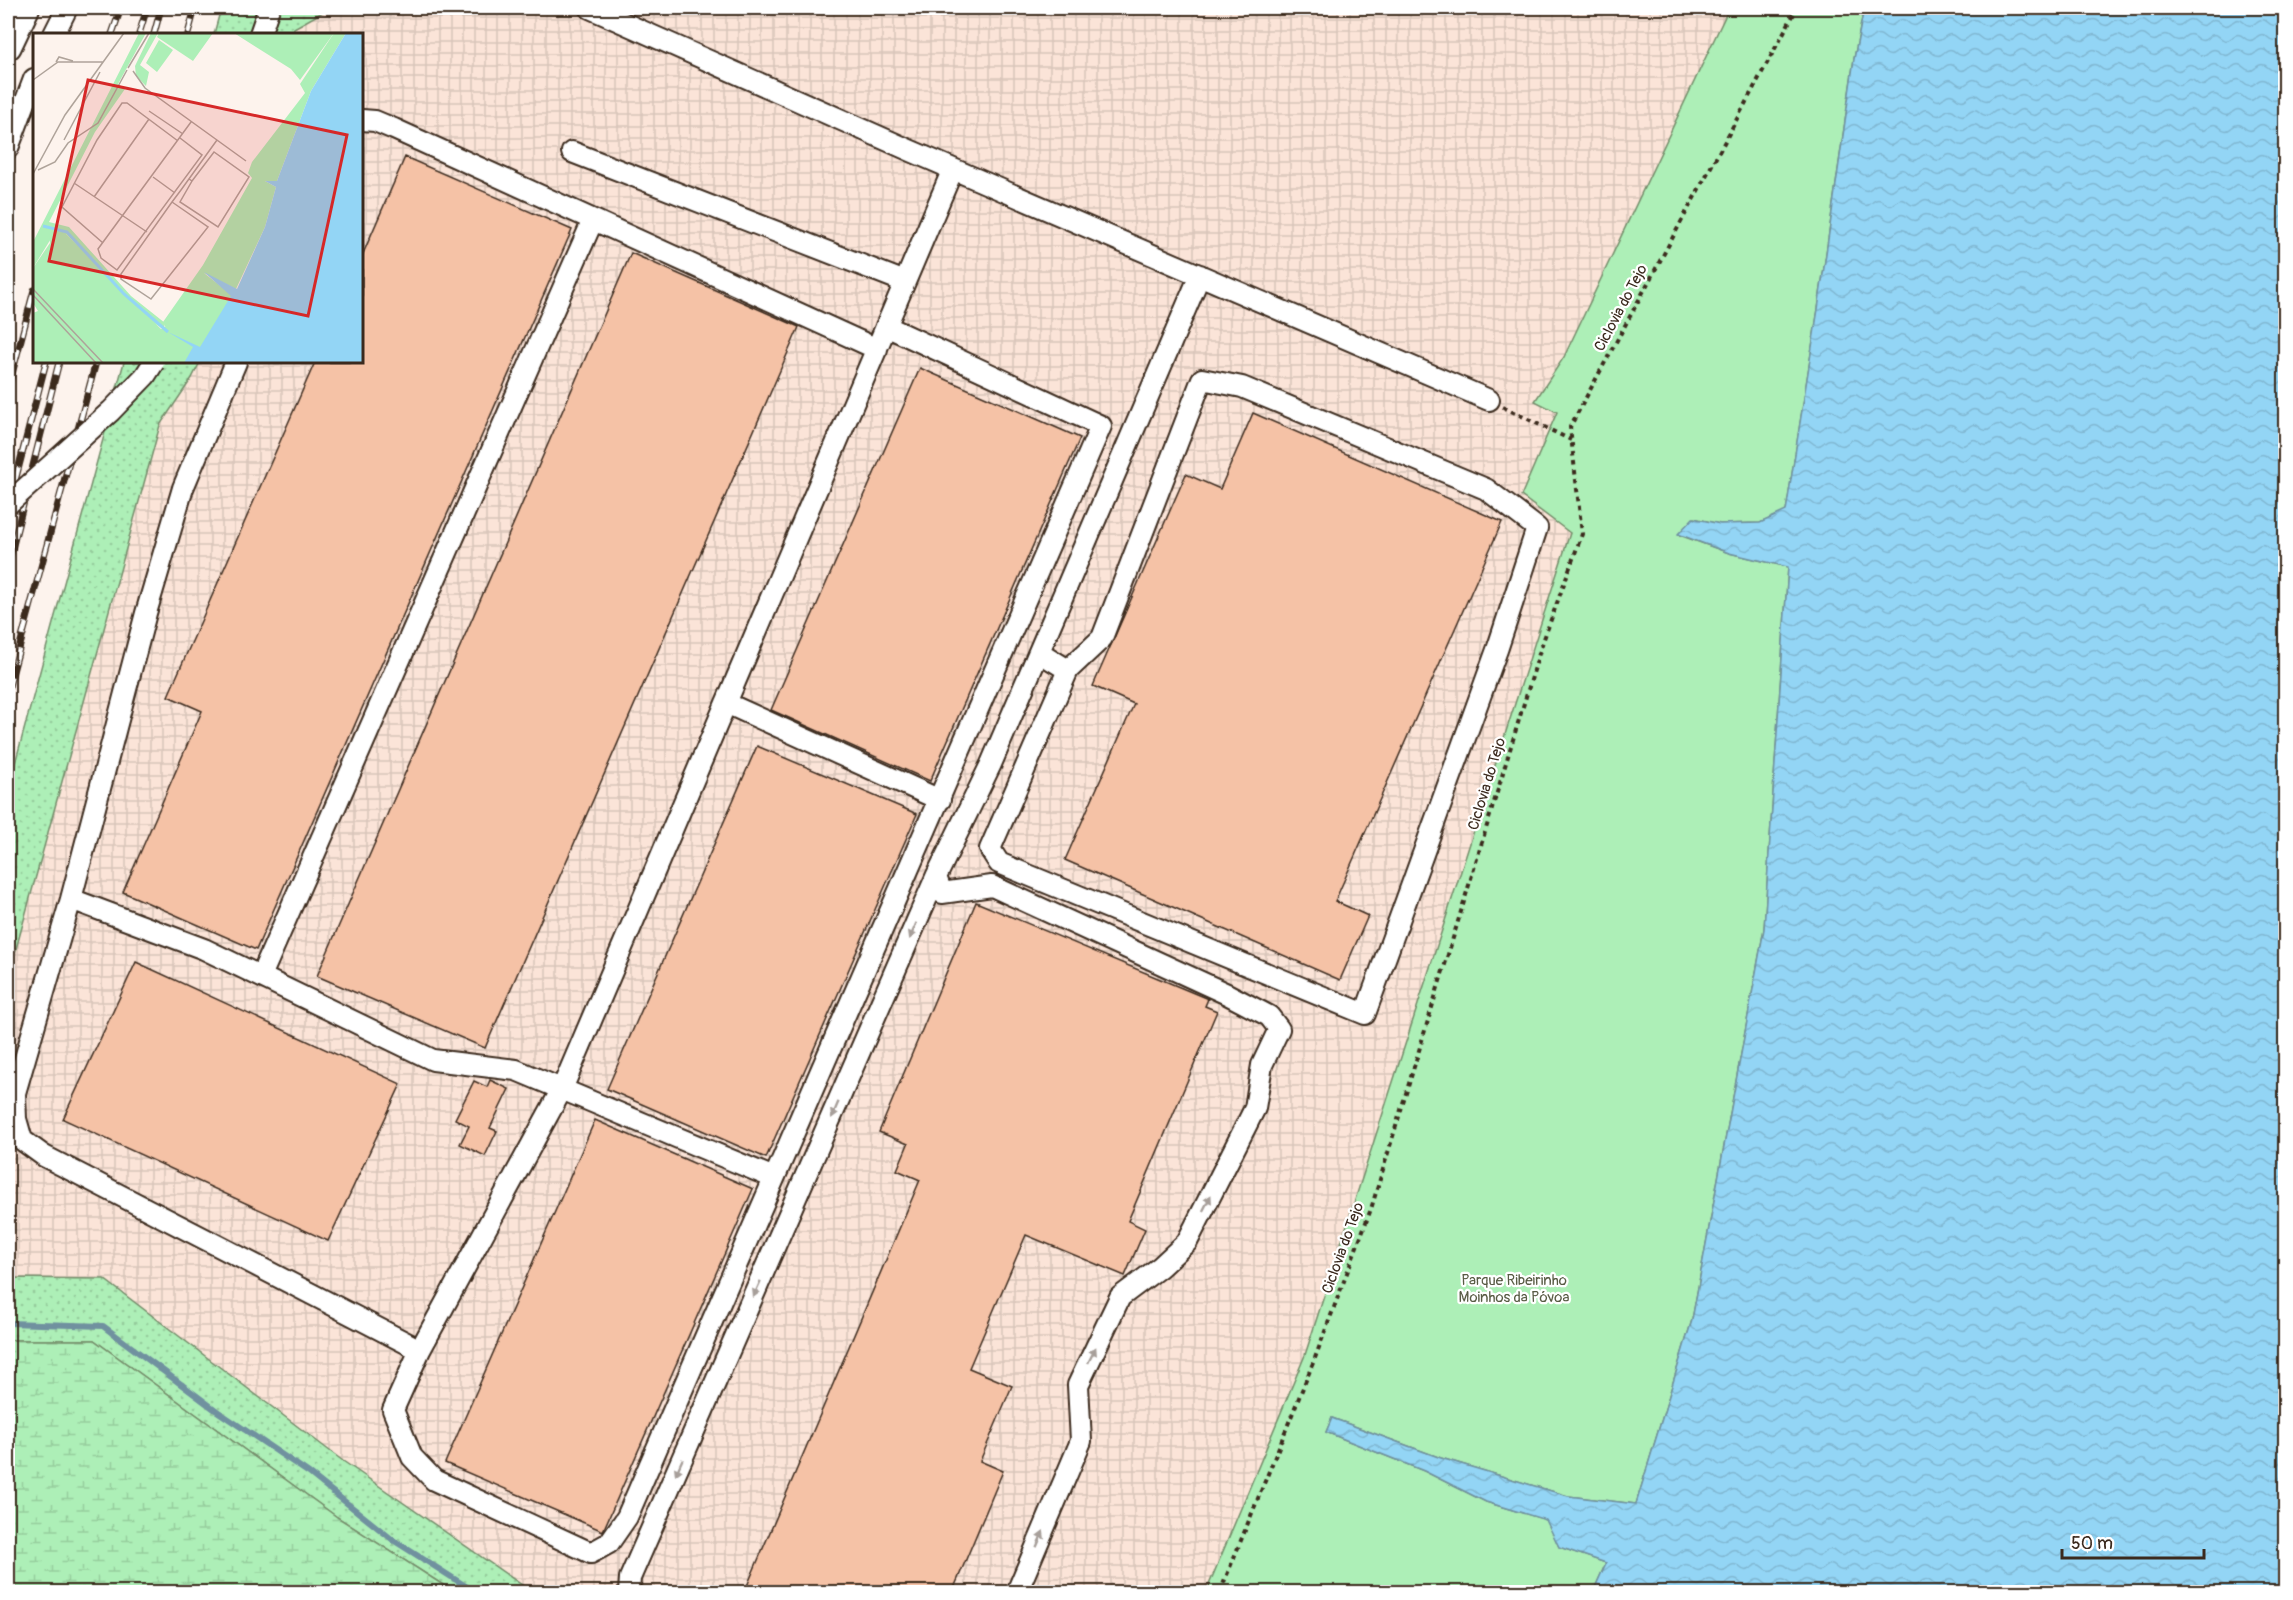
<svg xmlns="http://www.w3.org/2000/svg" width="2293" height="1600" font-family="Pangolin,sans-serif">
	<defs>
		<pattern id="industrial-grid" width="8" height="8" patternUnits="userSpaceOnUse" patternTransform="scale(1.5)"><rect width="8" height="8" fill="#fbe4d8"/><path d="M0 4h8M4 0v8" fill="none" stroke="#d8c4b9"/></pattern>
		<pattern id="grass-dots" width="8" height="8" patternUnits="userSpaceOnUse" patternTransform="scale(1.5)"><rect width="8" height="8" fill="#adefb7"/><path d="M2 2h.1M6 6h.1" fill="none" stroke="#96cd9d" stroke-width="1.8" stroke-linecap="round"/></pattern>
		<pattern id="wetland-marsh" width="20" height="14" patternUnits="userSpaceOnUse" patternTransform="scale(1.5)"><rect width="20" height="14" fill="#adefb7"/><path d="M1 5h8M5 5V1M11 12h8M15 12V8" fill="none" stroke="#96cd9d"/></pattern>
		<pattern id="water-waves" width="16" height="10" patternUnits="userSpaceOnUse" patternTransform="scale(1.5)"><rect width="16" height="10" fill="#93d5f5"/><path d="M0 5q4-4 8 0t8 0" fill="none" stroke="#80b7d2"/></pattern>
	</defs>
	<rect width="100%" height="100%" fill="#fdf3ed"/>
	<filter id="ink" filterUnits="userSpaceOnUse"><feTurbulence type="fractalNoise" baseFrequency=".0167" numOctaves="2"/><feDisplacementMap in="SourceGraphic" scale="12" xChannelSelector="R" yChannelSelector="G"/><feConvolveMatrix kernelMatrix="1 2 1 2 8 2 1 2 1" color-interpolation-filters="sRGB"/></filter>
	<g filter="url(#ink)">
		<path fill="url(#industrial-grid)" d="M 330,8 L 354,15 L 358,8 L 1729,8 L 1564,357 L 1535,401 L 1557,412 L 1521,496 L 1570,533 L 1305,1355 L 1206,1592 L 532,1592 L 343,1461 L 104,1279 L 8,1278 L 8,978 L 160,425 L 192,378 L 200,362 L 362,362 L 362,34 L 293,34 L 294,28 Z"/>
		<path fill="url(#grass-dots)" stroke="#748c6a" stroke-width="1.5" d="M 221,8 L 330,8 L 294,28 L 293,34 L 214,34 Z
			M 124,362 L 200,362 L 192,378 L 160,425 L 8,978 L 8,789 Z
			M 8,1278 L 104,1279 L 343,1461 L 532,1592 L 454,1592 L 337,1517 L 94,1340 L 8,1340 Z"/>
		<path fill="url(#wetland-marsh)" stroke="#748c6a" stroke-width="1.5" d="M 8,1340 L 94,1340 L 337,1517 L 454,1592 L 8,1592 Z"/>
		<path fill="#adefb7" stroke="#748c6a" stroke-width="1.5" d="M 1729,8 L 1864,8 L 1854,59 L 1818,309 L 1786,512 L 1760,523 L 1720,524 L 1694,518 L 1679,535 L 1729,553 L 1788,567 L 1764,929 L 1692,1320 L 1636,1504 L 1568,1496 L 1441,1458 L 1332,1418 L 1326,1432 L 1424,1471 L 1486,1502 L 1547,1520 L 1559,1547 L 1606,1563 L 1593,1592 L 1206,1592 L 1305,1355 L 1570,533 L 1521,496 L 1557,412 L 1535,401 L 1564,357 Z"/>
		<path fill="url(#water-waves)" stroke="#70919f" stroke-width="1.5" d="M 1864,8 L 2285,8 L 2285,1592 L 1593,1592 L 1606,1563 L 1559,1547 L 1546,1520 L 1486,1502 L 1424,1471 L 1326,1432 L 1332,1418 L 1441,1458 L 1568,1496 L 1636,1504 L 1692,1320 L 1764,929 L 1788,567 L 1729,553 L 1678,534 L 1693,518 L 1720,524 L 1760,523 L 1786,511 L 1818,309 L 1854,59 Z"/>
		<g fill="none" stroke-linecap="round" stroke-linejoin="round">
			<path stroke="#70919f" stroke-width="6" d="M 8,1323 L 103,1326 L 217,1411 L 309,1473 L 393,1540 L 475,1592"/>
		</g>
		<path fill="#f5c2a6" stroke="#3b2a1e" stroke-width="1.5" d="M 405,157 L 572,230 L 256,950 L 123,892 L 202,711 L 168,696 L 315,362 L 362,362 L 362,256 Z
			M 631,253 L 799,327 L 485,1048 L 317,976 Z
			M 920,368 L 1080,438 L 930,781 L 771,710 Z
			M 1253,413 L 1502,522 L 1335,901 L 1368,916 L 1340,980 L 1065,860 L 1134,704 L 1093,686 L 1186,474 L 1220,489 Z
			M 757,746 L 917,814 L 766,1158 L 607,1089 Z
			M 976,902 L 1208,999 L 1205,1006 L 1217,1011 L 1128,1221 L 1145,1229 L 1125,1276 L 1026,1235 L 969,1368 L 1012,1386 L 980,1461 L 1003,1471 L 952,1593 L 744,1593 L 920,1180 L 897,1170 L 908,1144 L 879,1132 Z
			M 136,962 L 401,1084 L 328,1241 L 63,1119 Z
			M 490,1080 L 509,1089 L 490,1128 L 497,1131 L 485,1156 L 460,1144 L 469,1126 L 455,1119 L 474,1081 L 487,1087 Z
			M 595,1120 L 753,1189 L 603,1531 L 445,1463 Z"/>
		<g fill="none" stroke-linecap="round" stroke-linejoin="round">
			<g stroke="#3b2a1e" stroke-width="24">
				<path id="minor" d="M 590,8 L 909,150 L 1489,400
					M 54,34 L 67,8
					M 260,34 L 269,8
					M 362,120 L 375,121 L 394,129 L 877,349
					M 8,148 L 34,79
					M 572,152 L 905,282
					M 886,326 L 1101,426 L 627,1517 L 609,1543 L 591,1553 L 434,1480 L 412,1457 L 393,1410 L 420,1350 L 562,1089 L 953,169
					M 236,362 L 183,488 L 146,613 L 71,899 L 15,1093 L 16,1119 L 22,1140 L 44,1156 L 420,1350
					M 1039,652 L 1068,670 L 990,849 L 999,863 L 1365,1014 L 1498,647 L 1537,528 L 1486,489 L 1242,387 L 1202,379 L 1102,638 L 1068,670
					M 726,703 L 940,800
					M 936,877 L 942,893 L 992,886 L 1227,994 L 1269,1016 L 1279,1029 L 1262,1065 L 1255,1108 L 1187,1242 L 1160,1267 L 1120,1297 L 1078,1385 L 1081,1441 L 1017,1592
					M 71,899 L 204,949 L 433,1060 L 516,1070 L 774,1178
					M 261,976 L 593,220
					M 629,1592 L 630,1578 L 936,877 L 991,764 L 1200,275"/>
			</g>
			<g stroke="#3b2a1e" stroke-width="30">
				<path id="major" d="M 8,46 L 26,8"/>
			</g>
			<path stroke="#3b2a1e" stroke-width="4" stroke-dasharray="4.5 4.5" stroke-linecap="butt" d="M 1503,407 L 1571,440
				M 1220,1592 L 1315,1358 L 1371,1209 L 1541,647 L 1582,534 L 1570,427 L 1797,8"/>
			<use href="#minor" stroke="#fff" stroke-width="20"/>
			<use href="#major" stroke="#fff" stroke-width="26"/>
			<g stroke="#3b2a1e" stroke-width="7">
				<path id="rail" d="M 112,34 L 121,8
					M 139,34 L 147,8
					M 154,34 L 161,8
					M 188,34 L 195,8
					M 8,389 L 34,290
					M 8,508 L 46,362
					M 8,565 L 59,362
					M 8,690 L 96,362"/>
			</g>
			<use href="#rail" stroke="#fff" stroke-width="4.5" stroke-dasharray="14" stroke-linecap="butt"/>
			<g stroke="#3b2a1e" stroke-width="24" stroke-linecap="butt">
				<path id="minor-bridge" d="M 8,504 L 111,411 L 145,376 L 154,362"/>
			</g>
			<use href="#minor-bridge" stroke="#fff" stroke-width="20"/>
		</g>
		<defs><path id="oneway-solid" d="M-6-.8H1V-3.2L6.5 0L1 3.2V.8H-6Z" transform="scale(1.5)"/></defs>
		<g fill="#a79f9a">
			<use href="#oneway-solid" transform="translate(913 931) rotate(113)"/>
			<use href="#oneway-solid" transform="translate(835 1110) rotate(113)"/>
			<use href="#oneway-solid" transform="translate(1207 1203) rotate(-63)"/>
			<use href="#oneway-solid" transform="translate(757 1289) rotate(114)"/>
			<use href="#oneway-solid" transform="translate(1092 1355) rotate(-64)"/>
			<use href="#oneway-solid" transform="translate(679 1467) rotate(114)"/>
			<use href="#oneway-solid" transform="translate(1040 1539) rotate(-67)"/>
		</g>
	</g>
	<g text-anchor="middle" dominant-baseline="central" stroke-width="4.5" stroke-linejoin="round" paint-order="stroke">
		<g font-size="15" fill="#3b2a1e" stroke="#fff">
			<text transform="translate(1621 308) rotate(-62)">Ciclovia do Tejo</text>
			<text transform="translate(1487 784) rotate(-73)">Ciclovia do Tejo</text>
			<text transform="translate(1343 1248) rotate(-70)">Ciclovia do Tejo</text>
		</g>
		<g font-size="15" fill="#585b44" stroke="#fff">
			<text x="1514" y="1280">Parque Ribeirinho<tspan x="1514" dy="17">Moinhos da Póvoa</tspan></text>
		</g>
	</g>
	<g transform="translate(33 33)">
		<rect width="330" height="330" fill="#fdf3ed"/>
		<path d="M 106,0 L 113,0 L 85,51 L 92,56 L 62,99 L 16,189 L 36,194 L 98,263 L 132,290 L 131,296 L 116,287 L 33,201 L 19,204 L 0,235 L 0,209 ZM 118,0 L 125,0 L 107,32 L 116,39 L 113,53 L 103,43 L 102,33 ZM 126,0 L 180,0 L 160,28 L 124,4 ZM 201,0 L 301,0 L 267,47 L 258,36 ZM 126,7 L 140,17 L 124,39 L 113,30 Z" fill="#adefb7"/>
		<path d="M 16,199 L 33,201 L 128,296 L 202,259 L 171,330 L 0,330 L 0,280 L 5,278 L 0,270 L 0,235 L 17,210 Z" fill="#adefb7"/>
		<path d="M 301,0 L 313,0 L 278,58 L 244,148 L 232,148 L 243,154 L 232,194 L 203,256 L 171,240 L 199,262 L 167,314 L 135,299 L 130,289 L 170,232 L 219,145 L 215,140 L 219,129 L 272,60 L 267,51 Z" fill="#adefb7"/>
		<path d="M 313,0 L 330,0 L 330,330 L 151,330 L 160,314 L 135,299 L 167,314 L 198,263 L 171,239 L 204,256 L 232,194 L 243,154 L 232,148 L 244,148 L 278,58 Z" fill="#93d5f5"/>
		<path fill="none" stroke="#93d5f5" stroke-width="3" d="M 10,193 L 34,199 L 91,261 L 135,299"/>
		<path fill="none" stroke="#afa39a" stroke-width="1.5" d="M 23,29 L 26,24 L 40,28M 95,35 L 116,0M 100,38 L 112,55 L 213,128M 0,47 L 25,29 L 70,29M 116,78 L 150,101M 147,105 L 169,122 L 84,237 L 68,225 L 65,216 L 158,89M 31,107 L 67,39M 5,137 L 22,129 L 35,110 L 65,90 L 94,37M 0,141 L 32,82 L 91,0M 120,144 L 142,160M 156,146 L 159,148 L 147,169 L 185,194 L 216,144 L 181,119 L 159,148M 41,150 L 114,199M 61,164 L 116,86M 139,169 L 175,194 L 118,266 L 88,246 L 88,241 L 139,169 L 148,157 L 184,107M 70,210 L 29,174 L 64,107 L 89,70 L 94,70 L 145,108M 0,256 L 70,330M 0,262 L 63,330"/>
		<path fill="#d62828" fill-opacity="0.15" stroke="#d62828" stroke-width="3" d="M 55,47 L 314,102 L 275,283 L 16,228 Z"/>
		<rect width="330" height="330" fill="none" stroke="#3b2a1e" stroke-width="3"/>
	</g>
	<rect width="2293" height="1600" fill="none" stroke="#fff" stroke-width="30"/>
	<rect x="15" y="15" width="2263" height="1570" fill="none" stroke="#3b2a1e" stroke-width="2" filter="url(#ink)"/>
	<path d="M2062 1549v9h142v-9" fill="none" stroke="#3b2a1e" stroke-width="3"/>
	<text x="2071" y="1549" font-size="18" fill="#3b2a1e" stroke="#ffffff" stroke-width="4.5" paint-order="stroke">50 m</text>
</svg>
